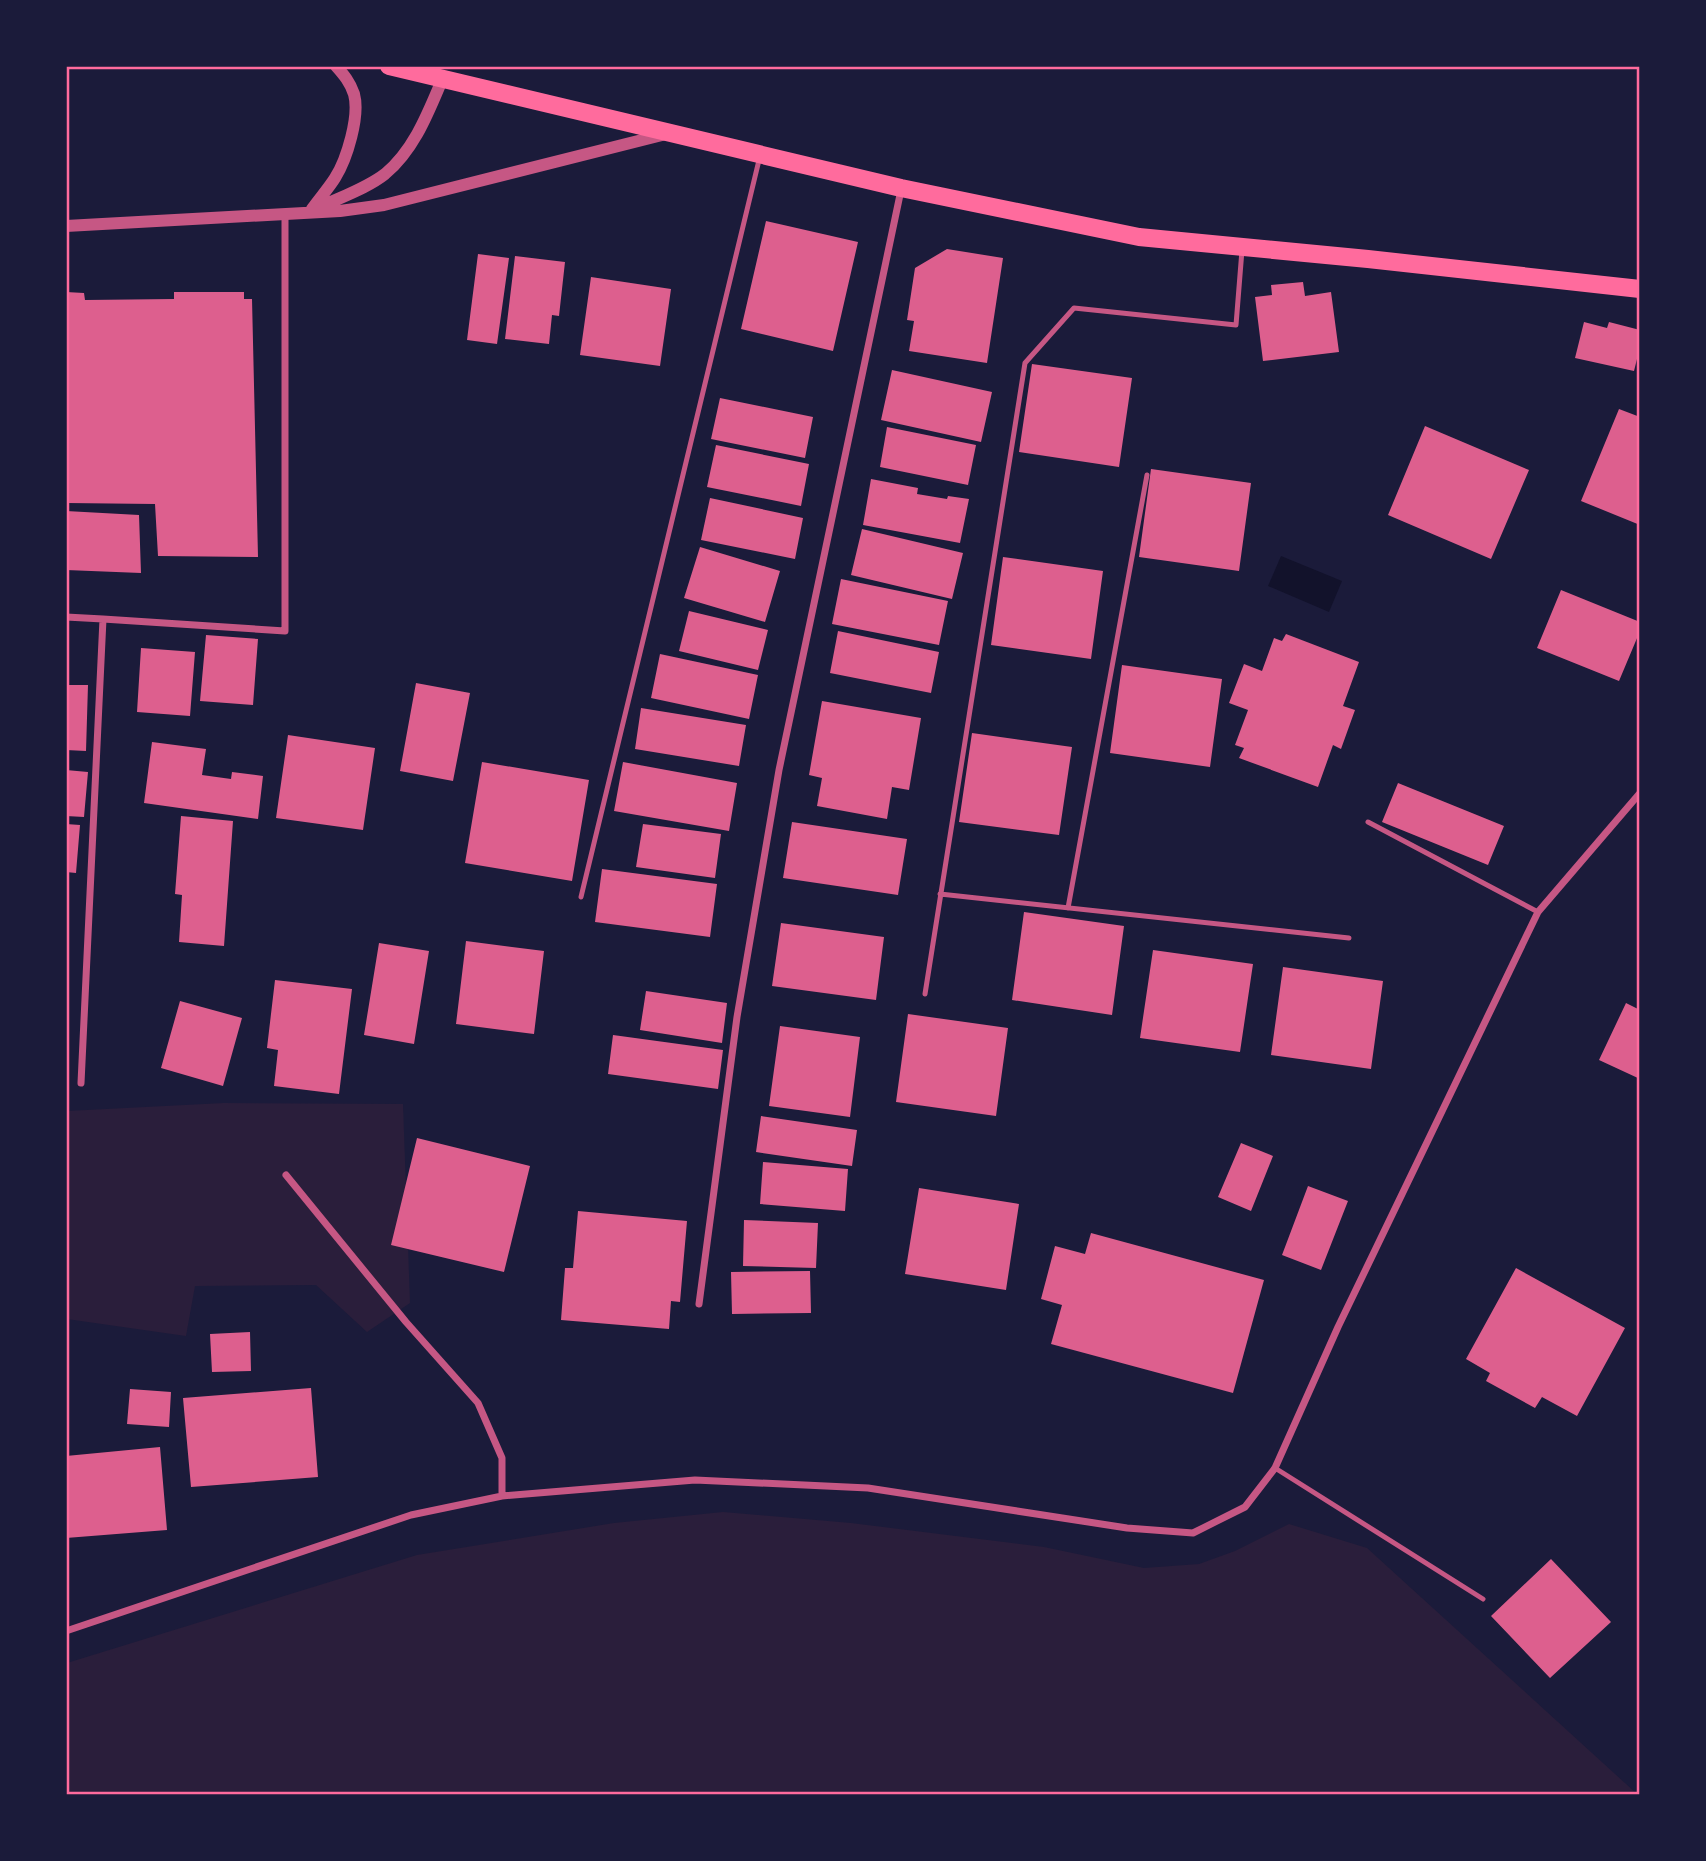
<svg xmlns="http://www.w3.org/2000/svg" width="1706" height="1861" font-family="'Public Sans',sans-serif">
	<rect width="100%" height="100%" fill="#1b1b3a"/>
	<path fill="#2a1e3b" d="M 224,1103 L 403,1104 L 410,1303 L 367,1332 L 316,1285 L 195,1286 L 186,1336 L 67,1319 L 67,1111 Z
		M 723,1512 L 851,1523 L 1044,1547 L 1144,1568 L 1199,1564 L 1235,1551 L 1289,1524 L 1367,1548 L 1637,1794 L 67,1794 L 67,1663 L 417,1555 L 614,1523 Z"/>
	<path fill="#12122b" d="M 1281,556 L 1342,581 L 1329,612 L 1268,586 Z"/>
	<path fill="#dd5f8e" d="M 766,221 L 858,242 L 833,351 L 741,329 Z
		M 947,249 L 1003,258 L 987,363 L 909,351 L 914,321 L 907,320 L 915,268 Z
		M 478,254 L 509,258 L 497,344 L 467,340 Z
		M 515,256 L 565,262 L 559,316 L 552,315 L 549,344 L 505,339 Z
		M 591,277 L 671,289 L 660,366 L 580,355 Z
		M 1303,282 L 1305,296 L 1331,292 L 1339,352 L 1263,361 L 1255,297 L 1272,295 L 1271,285 Z
		M 66,292 L 84,293 L 85,300 L 174,299 L 174,292 L 244,292 L 244,299 L 252,299 L 258,557 L 158,556 L 155,504 L 66,503 Z
		M 1584,322 L 1607,328 L 1609,322 L 1640,330 L 1640,347 L 1634,371 L 1575,358 Z
		M 1032,364 L 1132,378 L 1119,467 L 1019,452 Z
		M 892,370 L 992,392 L 981,442 L 881,420 Z
		M 720,398 L 813,417 L 805,458 L 711,439 Z
		M 1619,409 L 1640,417 L 1640,525 L 1581,501 Z
		M 1425,426 L 1529,470 L 1491,559 L 1388,515 Z
		M 887,427 L 976,445 L 968,485 L 880,467 Z
		M 716,445 L 809,464 L 801,506 L 707,487 Z
		M 1151,469 L 1251,483 L 1239,571 L 1139,557 Z
		M 871,479 L 918,488 L 917,494 L 947,499 L 948,496 L 969,499 L 960,543 L 863,525 Z
		M 710,498 L 803,518 L 795,559 L 701,540 Z
		M 66,511 L 139,515 L 141,573 L 66,570 Z
		M 862,529 L 963,553 L 952,599 L 851,575 Z
		M 700,547 L 780,571 L 765,622 L 684,598 Z
		M 1003,557 L 1103,571 L 1091,659 L 991,645 Z
		M 841,579 L 948,601 L 939,645 L 832,624 Z
		M 1561,590 L 1640,622 L 1640,631 L 1619,681 L 1537,648 Z
		M 689,611 L 768,630 L 758,670 L 679,651 Z
		M 838,631 L 939,652 L 931,693 L 830,673 Z
		M 1286,634 L 1359,662 L 1343,706 L 1355,710 L 1341,749 L 1333,745 L 1318,787 L 1239,758 L 1244,748 L 1235,745 L 1248,710 L 1229,703 L 1244,664 L 1262,671 L 1274,638 L 1282,641 Z
		M 206,635 L 258,639 L 253,705 L 200,701 Z
		M 141,648 L 195,652 L 190,716 L 137,712 Z
		M 660,654 L 758,675 L 749,719 L 651,698 Z
		M 1122,665 L 1222,679 L 1210,767 L 1110,753 Z
		M 416,683 L 470,693 L 453,781 L 400,771 Z
		M 66,685 L 88,685 L 86,751 L 66,750 Z
		M 822,701 L 921,718 L 909,790 L 892,787 L 887,819 L 817,806 L 822,778 L 809,775 Z
		M 641,708 L 746,725 L 739,766 L 635,749 Z
		M 972,733 L 1072,747 L 1059,835 L 959,822 Z
		M 288,735 L 375,748 L 363,830 L 276,818 Z
		M 152,742 L 206,749 L 202,775 L 231,779 L 232,772 L 263,776 L 258,819 L 144,803 Z
		M 482,762 L 589,780 L 572,881 L 465,863 Z
		M 623,762 L 737,783 L 729,831 L 614,811 Z
		M 66,770 L 88,772 L 84,817 L 66,816 Z
		M 1398,783 L 1504,826 L 1488,865 L 1382,822 Z
		M 181,816 L 233,821 L 224,946 L 179,942 L 182,895 L 175,894 Z
		M 792,822 L 907,839 L 898,895 L 783,878 Z
		M 66,824 L 80,825 L 76,873 L 66,872 Z
		M 643,824 L 721,834 L 715,878 L 636,867 Z
		M 602,869 L 717,884 L 710,937 L 595,922 Z
		M 1024,912 L 1124,926 L 1112,1015 L 1012,1000 Z
		M 781,923 L 884,937 L 876,1000 L 772,986 Z
		M 466,941 L 544,951 L 534,1034 L 456,1024 Z
		M 379,943 L 429,951 L 414,1044 L 364,1035 Z
		M 1153,950 L 1253,964 L 1240,1052 L 1140,1038 Z
		M 1283,967 L 1383,981 L 1371,1069 L 1271,1055 Z
		M 275,980 L 352,989 L 339,1094 L 274,1086 L 278,1050 L 267,1048 Z
		M 646,991 L 727,1003 L 722,1043 L 640,1030 Z
		M 180,1001 L 242,1018 L 223,1086 L 161,1068 Z
		M 1626,1003 L 1640,1010 L 1640,1079 L 1599,1060 Z
		M 908,1014 L 1008,1028 L 996,1116 L 896,1102 Z
		M 780,1026 L 860,1037 L 850,1117 L 769,1106 Z
		M 613,1035 L 723,1050 L 718,1089 L 608,1074 Z
		M 761,1116 L 857,1130 L 852,1166 L 756,1152 Z
		M 417,1138 L 530,1166 L 504,1272 L 391,1245 Z
		M 1241,1143 L 1273,1156 L 1251,1211 L 1218,1197 Z
		M 763,1162 L 848,1169 L 845,1211 L 760,1204 Z
		M 1308,1186 L 1348,1201 L 1321,1270 L 1282,1255 Z
		M 919,1188 L 1019,1204 L 1006,1290 L 905,1274 Z
		M 578,1211 L 687,1221 L 680,1302 L 671,1301 L 669,1329 L 561,1320 L 565,1268 L 573,1268 Z
		M 744,1220 L 818,1223 L 816,1268 L 743,1266 Z
		M 1091,1233 L 1264,1280 L 1233,1393 L 1051,1344 L 1062,1305 L 1041,1299 L 1055,1246 L 1085,1254 Z
		M 1516,1268 L 1625,1328 L 1577,1416 L 1542,1397 L 1535,1408 L 1486,1381 L 1490,1373 L 1466,1359 Z
		M 810,1271 L 811,1313 L 732,1314 L 731,1272 Z
		M 250,1332 L 251,1371 L 212,1372 L 210,1334 Z
		M 311,1388 L 318,1477 L 191,1487 L 183,1398 Z
		M 130,1389 L 171,1392 L 169,1427 L 127,1424 Z
		M 160,1447 L 167,1530 L 66,1538 L 66,1456 Z
		M 1551,1559 L 1611,1622 L 1550,1678 L 1491,1616 Z"/>
	<g fill="none" stroke-linecap="round" stroke-linejoin="round">
		<path stroke="#c65784" stroke-width="5" d="M 1368,822 L 1538,912
			M 940,894 L 1349,938
			M 581,897 L 760,156
			M 1068,908 L 1147,475
			M 925,994 L 1025,363 L 1074,308 L 1236,325 L 1242,250
			M 1275,1468 L 1483,1599"/>
		<path stroke="#c65784" stroke-width="7" d="M 66,617 L 103,619
			M 81,1083 L 103,619 L 285,631 L 285,214
			M 286,1175 L 406,1322 L 478,1403 L 502,1458 L 502,1496
			M 699,1304 L 737,1017 L 779,770 L 901,190
			M 66,1631 L 411,1515 L 502,1496 L 695,1480 L 868,1488 L 1127,1528 L 1193,1533 L 1245,1507 L 1275,1468 L 1338,1327 L 1538,912 L 1640,793"/>
		<path stroke="#c65784" stroke-width="12" d="M 312,209 C 319,199 328,189 335,178 C 347,159 360,116 354,94 C 350,82 344,75 336,66
			M 316,209 C 338,198 366,189 385,174 C 414,150 428,113 442,80
			M 66,226 L 340,211 L 384,205 L 666,134"/>
		<path stroke="#ff6b9d" stroke-width="18" d="M 389,66 L 901,188 L 1139,237 L 1368,259 L 1640,289"/>
	</g>
	<rect width="1706" height="1861" fill="none" stroke="#1b1b3a" stroke-width="136"/>
	<rect x="68" y="68" width="1570" height="1725" fill="none" stroke="#ff6b9d" stroke-width="2.5"/>
</svg>
